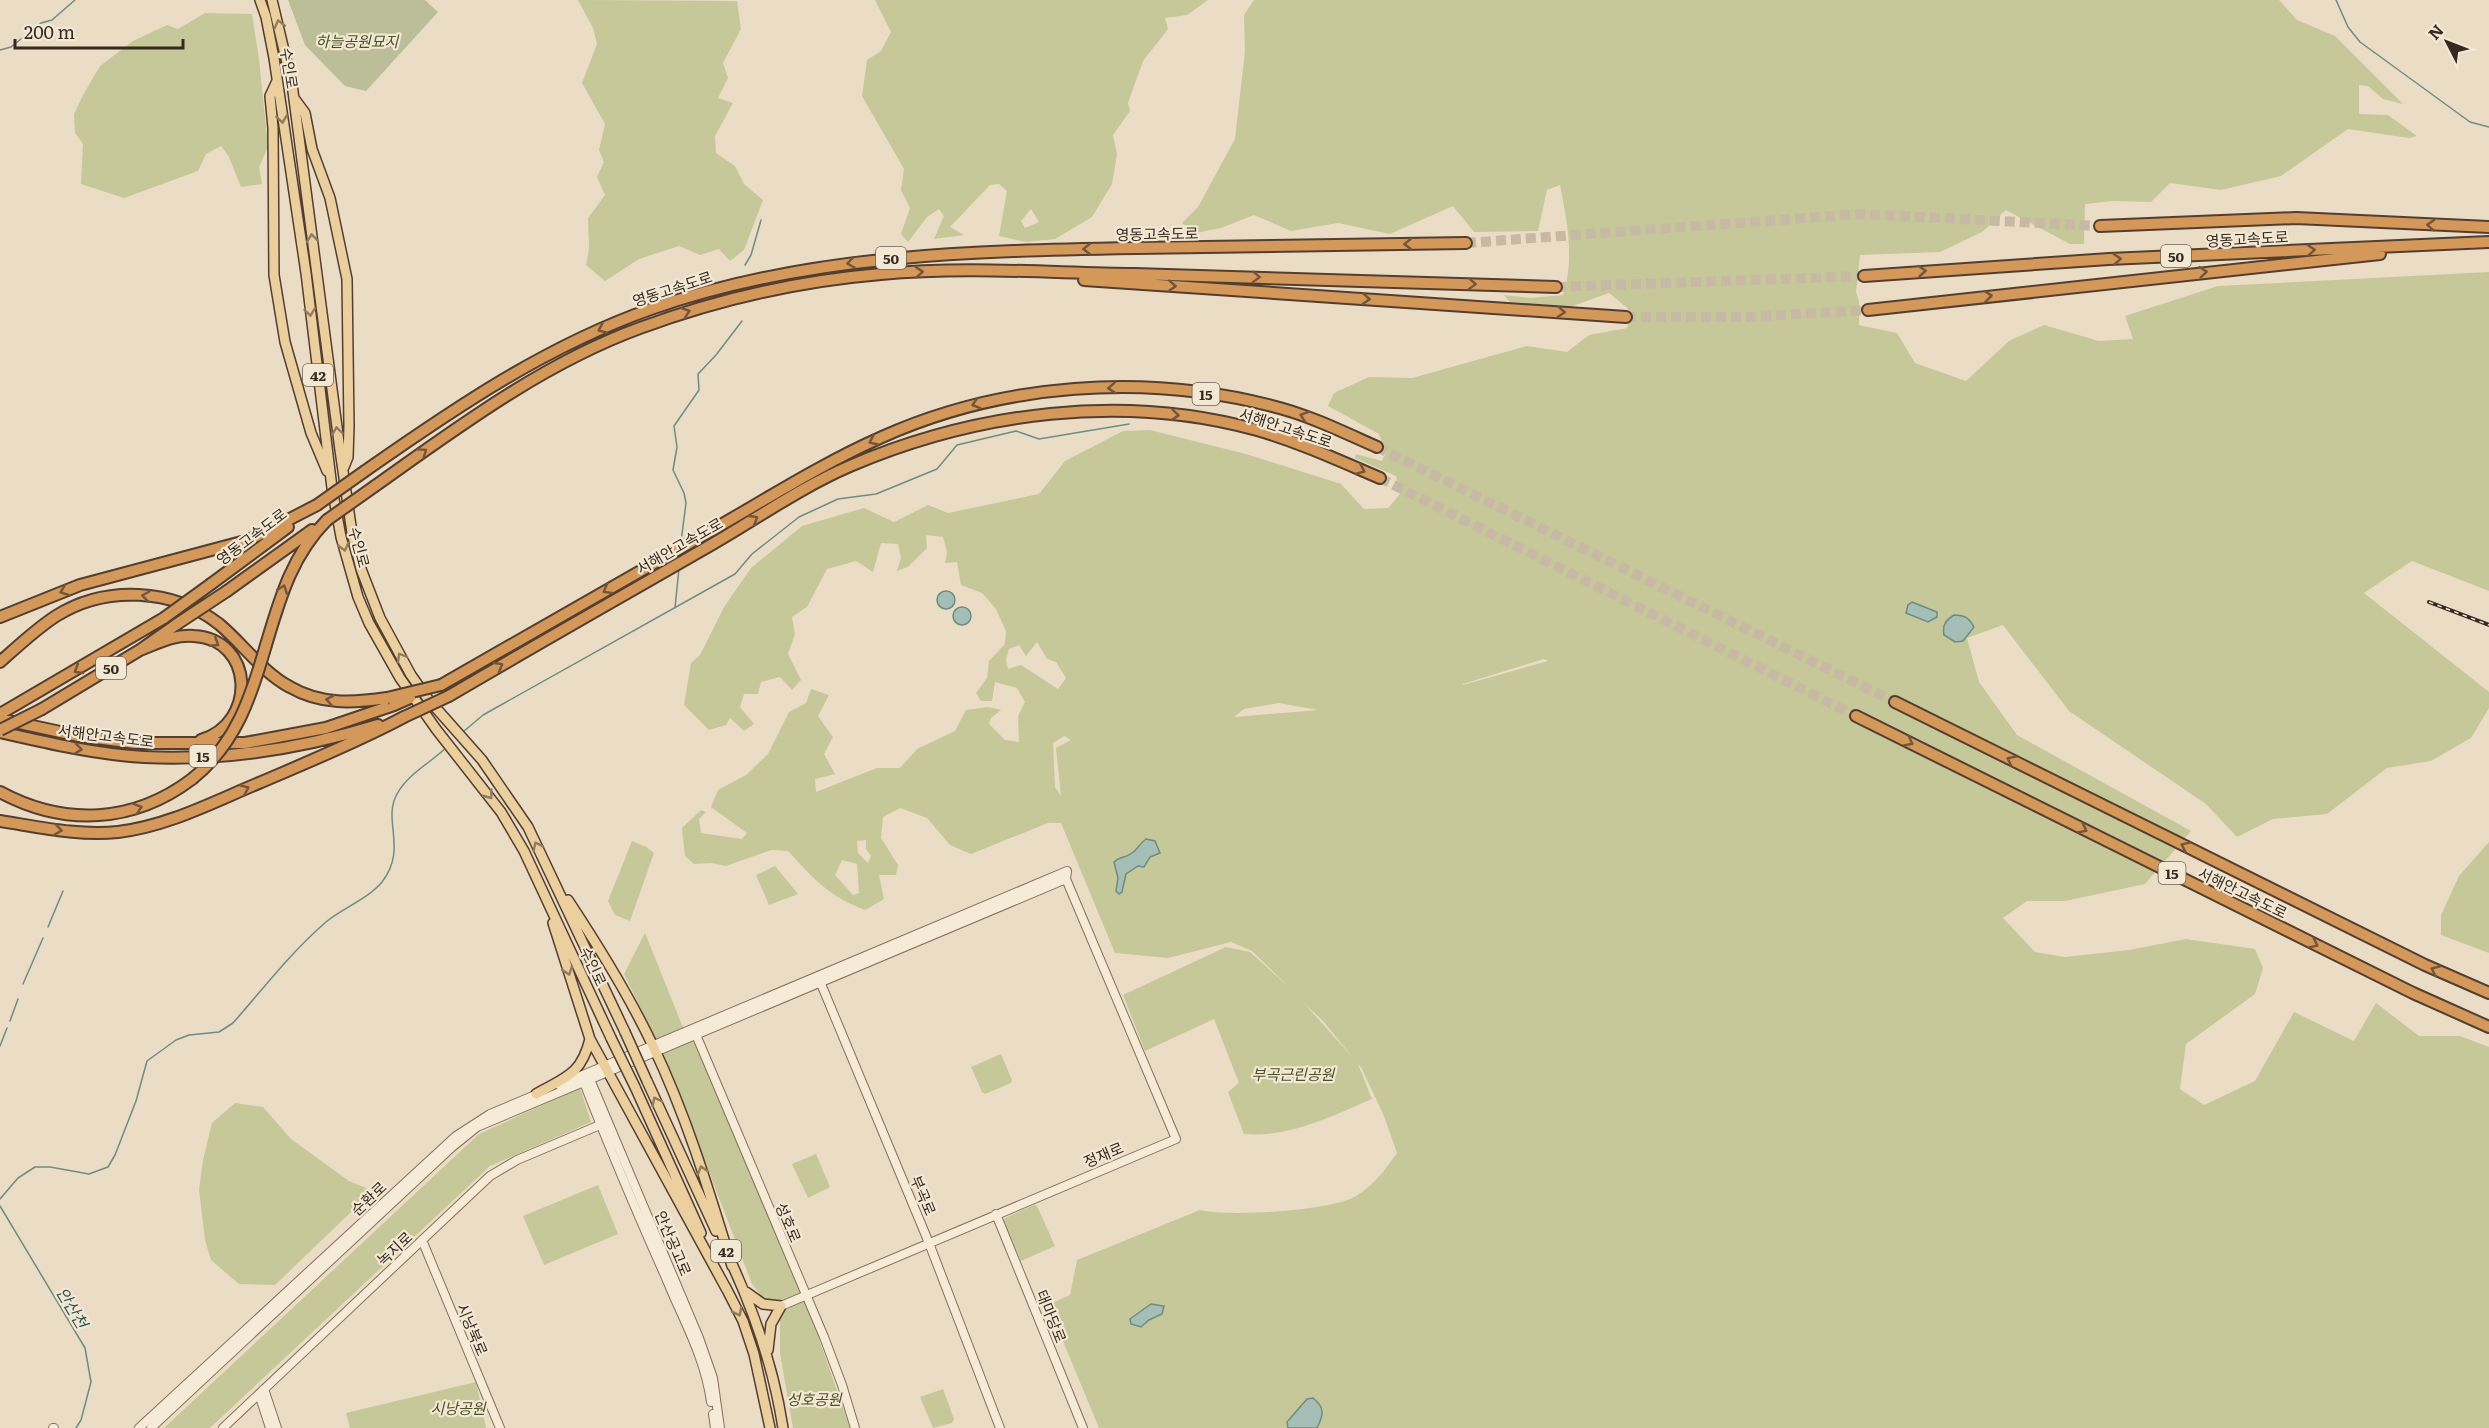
<svg xmlns="http://www.w3.org/2000/svg" width="2489" height="1428" font-family="Literata,'Noto Sans KR',serif">
	<rect width="100%" height="100%" fill="#ebddc5"/>
	<path fill="#c6c899" fill-rule="evenodd" d="M 578,0 L 737,1 L 741,29 L 723,63 L 728,78 L 718,98 L 733,103 L 715,136 L 716,153 L 735,166 L 744,184 L 763,200 L 744,250 L 730,261 L 719,249 L 700,255 L 679,246 L 639,259 L 605,281 L 586,265 L 589,248 L 588,218 L 605,195 L 597,177 L 604,162 L 599,150 L 605,124 L 582,83 L 597,44 L 593,28 Z
		M 875,0 L 1208,0 L 1187,15 L 1165,18 L 1168,29 L 1143,61 L 1128,103 L 1130,111 L 1113,135 L 1117,154 L 1112,184 L 1092,217 L 1055,239 L 1026,242 L 999,236 L 1007,191 L 999,184 L 990,185 L 950,227 L 964,235 L 934,239 L 944,216 L 939,209 L 927,217 L 908,242 L 901,234 L 910,208 L 901,190 L 904,169 L 862,96 L 867,60 L 881,51 L 891,32 ZM 1031,209 L 1039,222 L 1025,228 L 1021,221 Z
		M 1254,0 L 2279,0 L 2297,20 L 2335,36 L 2403,104 L 2383,99 L 2368,86 L 2359,85 L 2359,114 L 2388,115 L 2417,136 L 2409,138 L 2348,129 L 2281,176 L 2221,190 L 2170,183 L 2151,202 L 2113,201 L 2085,204 L 2084,244 L 2070,244 L 2006,210 L 1982,232 L 1940,252 L 1860,255 L 1856,292 L 1859,301 L 1859,325 L 1897,333 L 1915,363 L 1966,381 L 2009,341 L 2044,325 L 2099,341 L 2133,339 L 2125,316 L 2218,286 L 2489,272 L 2489,591 L 2412,561 L 2364,593 L 2489,692 L 2489,708 L 2471,738 L 2431,761 L 2387,768 L 2327,814 L 2273,819 L 2237,837 L 2206,804 L 2069,711 L 2003,625 L 1967,638 L 1979,682 L 2017,735 L 2191,831 L 2145,884 L 2065,901 L 2027,901 L 2003,918 L 2035,952 L 2065,957 L 2129,950 L 2186,939 L 2255,949 L 2263,968 L 2255,994 L 2186,1044 L 2180,1089 L 2204,1105 L 2255,1081 L 2294,1012 L 2354,1041 L 2376,1003 L 2419,1036 L 2460,1036 L 2489,1047 L 2489,1428 L 1099,1428 L 1048,1305 L 1070,1295 L 1077,1260 L 1200,1210 C 1228,1217 1332,1211 1356,1196 C 1374,1185 1385,1170 1397,1153 L 1384,1116 L 1361,1067 L 1358,1064 L 1372,1099 C 1332,1116 1289,1138 1244,1134 L 1228,1092 L 1239,1083 L 1214,1019 L 1145,1051 L 1123,995 L 1226,947 L 1250,952 L 1289,987 L 1252,951 L 1231,942 L 1168,958 L 1115,953 L 1061,823 L 1048,823 L 971,854 L 950,845 L 927,818 L 900,808 L 883,817 L 881,838 L 898,865 L 896,875 L 879,875 L 884,899 L 865,910 C 828,896 814,879 788,851 L 771,850 L 726,866 L 712,863 L 694,864 L 685,856 L 682,828 L 701,810 L 706,812 L 699,819 L 701,833 L 742,839 L 747,833 L 711,807 L 718,790 L 746,775 L 768,754 L 789,712 L 806,703 L 811,689 L 829,695 L 818,716 L 833,737 L 824,754 L 835,774 L 815,779 L 816,792 L 877,768 L 900,768 L 917,749 L 955,731 L 966,710 L 988,707 L 1001,710 L 991,718 L 989,724 L 1005,740 L 1019,742 L 1018,716 L 1025,702 L 1017,688 L 995,682 L 992,701 L 981,701 L 976,693 L 987,678 L 989,661 L 1005,644 L 1006,631 L 996,609 L 982,593 L 961,585 L 957,562 L 945,563 L 947,552 L 943,537 L 926,535 L 927,548 L 908,567 L 897,571 L 901,558 L 898,544 L 881,543 L 873,572 L 856,561 L 827,569 L 807,607 L 792,617 L 795,634 L 788,654 L 801,680 L 792,690 L 780,677 L 761,682 L 758,694 L 744,694 L 740,707 L 754,724 L 744,731 L 730,718 L 726,725 L 709,730 L 684,705 L 691,663 L 700,655 L 724,607 L 751,568 L 802,526 L 864,508 L 894,522 L 928,505 L 948,513 L 1039,494 L 1065,461 L 1123,431 L 1150,430 L 1246,454 L 1341,484 L 1364,509 L 1388,508 L 1400,494 L 1396,476 L 1355,458 L 1356,454 L 1382,461 L 1386,452 L 1379,434 L 1328,406 L 1334,393 L 1369,377 L 1412,378 L 1527,346 L 1567,352 L 1589,335 L 1627,328 L 1632,314 L 1626,307 L 1609,293 L 1567,308 L 1511,303 L 1504,295 L 1530,298 L 1563,295 C 1575,259 1567,221 1560,185 L 1547,190 L 1538,231 L 1474,232 L 1453,206 L 1390,234 L 1338,223 L 1291,231 L 1254,215 L 1221,228 L 1196,233 L 1182,223 L 1198,207 L 1235,139 L 1245,51 L 1244,15 ZM 1037,642 L 1047,659 L 1056,662 L 1066,678 L 1058,689 L 1021,665 L 1008,669 L 1006,660 L 1009,649 L 1019,645 L 1026,656 ZM 1544,659 L 1548,661 L 1463,685 L 1463,684 ZM 1279,703 L 1318,710 L 1234,717 L 1244,709 ZM 1064,736 L 1071,740 L 1056,748 L 1061,796 L 1055,787 L 1053,743 ZM 866,840 L 866,849 L 871,856 L 868,863 L 858,853 L 857,841 ZM 842,860 L 857,864 L 859,893 L 853,895 L 835,875 ZM 1304,1003 L 1324,1022 L 1354,1059 Z
		M 205,13 L 252,14 L 259,59 L 268,147 L 259,167 L 262,184 L 241,187 L 229,157 L 221,146 L 206,154 L 198,171 L 124,198 L 81,184 L 83,144 L 75,133 L 74,114 L 83,95 L 100,66 L 133,41 L 167,25 L 178,29 Z
		M 632,841 L 646,847 L 654,853 L 630,921 L 615,915 L 608,901 Z
		M 2489,842 L 2489,953 L 2441,935 L 2441,915 L 2459,876 Z
		M 775,866 L 798,894 L 769,905 L 756,875 Z
		M 645,933 L 682,1025 L 698,1049 L 810,1313 L 850,1428 L 793,1428 L 780,1353 L 780,1320 L 752,1284 L 666,1060 L 624,974 Z
		M 1001,1054 L 1012,1080 L 1011,1083 L 985,1094 L 982,1092 L 971,1067 Z
		M 580,1088 L 591,1122 L 490,1166 L 210,1428 L 164,1428 L 479,1134 Z
		M 235,1103 L 263,1107 L 291,1139 L 349,1181 L 373,1191 L 275,1285 L 239,1284 L 211,1260 L 205,1240 L 199,1189 L 203,1160 L 212,1123 Z
		M 816,1154 L 830,1187 L 808,1198 L 792,1164 Z
		M 598,1185 L 618,1234 L 544,1265 L 523,1216 Z
		M 1034,1205 L 1037,1206 L 1055,1246 L 1021,1261 L 1004,1221 L 1005,1218 Z
		M 476,1382 L 486,1428 L 350,1428 L 346,1413 Z
		M 943,1389 L 954,1419 L 952,1423 L 933,1428 L 920,1397 Z"/>
	<path fill="#bbbe98" d="M 288,0 L 425,0 L 438,12 L 366,91 L 345,86 L 305,45 Z"/>
	<path fill="#a6bfb6" stroke="#6e8c83" stroke-width="1.5" d="M937 600a9 9 0 1 1 18 0a9 9 0 1 1-18 0Z
		M 1912,602 L 1937,612 L 1937,617 L 1928,622 L 1906,613 L 1908,605 Z
		M953 616a9 9 0 1 1 18 0a9 9 0 1 1-18 0Z
		M 1954,615 C 1965,615 1969,618 1974,627 L 1963,641 L 1955,642 L 1944,635 C 1942,625 1946,620 1954,615 Z
		M 1146,839 L 1155,841 L 1160,853 L 1150,857 L 1144,867 L 1138,866 L 1126,874 L 1122,892 L 1119,894 L 1116,891 L 1118,878 L 1114,862 C 1120,856 1126,858 1132,853 C 1138,849 1140,843 1146,839 Z
		M 1151,1304 L 1164,1306 L 1162,1314 L 1149,1320 L 1141,1327 L 1131,1324 L 1130,1319 Z
		M 1313,1398 C 1326,1408 1323,1416 1317,1428 L 1288,1428 L 1287,1422 L 1307,1399 Z"/>
	<g fill="none" stroke-linecap="round" stroke-linejoin="round">
		<path stroke="#6e8c83" stroke-width="1.5" d="M 2336,0 L 2348,27 L 2360,42 L 2470,122 L 2489,127
			M 0,50 L 11,47 L 41,23 L 52,20 L 75,0
			M 745,265 L 751,255 L 761,220
			M 681,542 L 686,503 L 684,493 L 673,470 L 677,447 L 674,426 L 699,390 L 698,374 L 716,355 L 742,321
			M 675,608 L 679,568
			M 463,732 L 483,715 L 735,574 L 752,554 L 799,517 L 838,499 L 876,494 L 937,469 L 957,445 L 1016,431 L 1039,439 L 1129,424
			M 48,927 L 63,891
			M 23,984 L 43,938
			M 10,1021 L 18,999
			M 0,1046 L 7,1028
			M 0,1199 L 18,1178 L 35,1167 L 50,1167 L 89,1174 L 108,1167 L 115,1155 L 136,1101 L 147,1061 L 176,1040 L 189,1035 L 219,1032 L 233,1023 C 263,989 291,952 326,922 C 343,908 368,899 382,882 C 408,848 382,821 397,794 C 408,774 430,763 447,747
			M 0,1206 L 85,1348 L 91,1382 L 81,1420 L 76,1428"/>
		<path stroke="#c7b9a4" stroke-width="10" stroke-dasharray="10 5" stroke-linecap="butt" d="M 1466,243 L 1861,214 L 2100,226
			M 1556,287 L 1864,276
			M 1626,317 L 1750,317 L 1868,310
			M 1377,447 L 1895,702
			M 1380,478 L 1856,716"/>
		<g stroke="#856f5c" stroke-width="10">
			<path id="minor" d="M 819,979 L 929,1243 L 1000,1428
				M 694,1030 L 824,1337 L 842,1385 L 855,1428
				M 589,1077 L 699,1338 L 713,1378 L 720,1428
				M 583,1080 C 609,1147 637,1213 666,1278 C 683,1320 705,1357 711,1402
				M 559,1085 L 1067,871 L 1066,879 L 1176,1139 L 781,1306
				M 996,1214 L 1083,1428
				M 422,1240 L 500,1428
				M 264,1389 L 277,1428
				M 259,1394 L 270,1428
				M 713,1414 L 715,1428
				M 53,1428 L 54,1428
				M 139,1428 L 456,1136 L 490,1114 L 540,1093
				M 151,1428 L 451,1148 L 477,1127 L 1066,879
				M 223,1428 L 490,1176 L 517,1160 L 607,1122"/>
		</g>
		<g stroke="#533e30" stroke-width="12">
			<path id="major" d="M 260,0 L 266,17 L 274,58 L 306,273 L 332,488 L 341,537 L 358,597 L 369,623 L 400,678 L 436,729 L 501,812 L 524,851 L 611,1038
				M 272,0 L 292,84 L 340,450 L 352,533 L 361,569 L 380,618 L 411,675 L 428,699 L 482,760 L 528,827 L 625,1032
				M 277,81 L 270,96 L 273,128 L 274,275 L 285,342 L 311,433 L 327,471
				M 294,98 L 305,113 L 312,149 L 330,198 L 347,279 L 349,426 L 348,457 L 344,467
				M 568,900 C 599,947 629,995 653,1046 C 687,1117 709,1191 732,1266
				M 553,923 L 590,1039 L 727,1290
				M 647,1081 L 716,1231
				M 635,1087 L 701,1233
				M 536,1094 C 566,1077 581,1075 590,1039
				M 731,1262 C 756,1316 774,1369 783,1428
				M 725,1286 L 743,1321 L 754,1354 L 770,1428
				M 746,1292 L 763,1304 L 781,1306
				M 768,1350 L 771,1324 L 781,1306"/>
		</g>
		<g stroke="#533e30" stroke-width="14">
			<path id="highway" d="M 2100,226 L 2296,218 L 2489,227
				M 1864,276 L 2109,259 L 2489,242
				M 1084,280 L 1626,317
				M 1868,310 L 2380,254
				M 365,471 C 455,408 546,346 651,309 C 807,254 973,251 1137,248 C 1246,247 1356,245 1466,243
				M 375,486 C 458,427 544,363 640,328 C 718,299 798,281 881,274 C 965,266 1051,273 1135,274 C 1275,277 1415,282 1556,287
				M 211,584 L 288,527
				M 227,591 L 312,530
				M 0,617 L 80,585 L 249,540 L 317,505
				M 266,645 C 280,598 292,555 327,520
				M 140,650 C 158,643 175,634 194,636 C 254,639 258,723 201,740
				M 0,662 C 18,646 36,629 56,616 C 105,585 173,588 219,624 C 243,644 262,672 290,687 C 321,705 353,703 387,698
				M 441,685 C 530,634 618,584 707,533 C 765,500 821,464 882,437 C 1002,383 1145,373 1272,406 C 1309,415 1343,432 1377,447
				M 449,696 C 534,646 619,598 704,549 C 752,522 799,488 850,466 C 976,412 1123,393 1257,430 C 1299,442 1340,461 1380,478
				M 1895,702 L 2425,965 L 2489,993
				M 42,709 L 140,650 L 177,624
				M 0,714 L 164,618
				M 1856,716 L 2413,993 L 2489,1027
				M 0,719 L 79,736 L 135,743 L 245,743 L 326,728 L 394,705
				M 0,732 C 48,743 95,754 144,757 C 223,761 303,748 378,725
				M 0,792 C 65,827 134,823 192,779
				M 0,821 C 39,827 78,836 118,832 C 168,826 213,802 259,783 C 308,762 357,742 404,717"/>
		</g>
		<use href="#minor" stroke="#f6ebd7" stroke-width="8"/>
		<use href="#major" stroke="#eccf9f" stroke-width="9"/>
		<use href="#highway" stroke="#d4985b" stroke-width="10"/>
		<g stroke="#36291f" stroke-width="4">
			<path id="rail" d="M 2429,602 L 2489,625"/>
		</g>
		<use href="#rail" stroke="#f3e8d4" stroke-width="1.5" stroke-dasharray="4.5" stroke-linecap="butt"/>
		<g stroke="#533e30" stroke-width="12" stroke-linecap="butt">
			<path id="major-bridge" d="M 625,1032 L 647,1081
				M 611,1038 L 635,1087"/>
		</g>
		<g stroke="#533e30" stroke-width="14" stroke-linecap="butt">
			<path id="highway-bridge" d="M 317,505 L 365,471
				M 327,520 L 375,486
				M 164,618 L 211,584
				M 177,624 L 227,591
				M 387,698 L 441,685
				M 394,705 L 410,698
				M 404,717 L 449,696
				M 0,730 L 42,709
				M 192,779 C 236,744 251,697 266,645"/>
		</g>
		<use href="#major-bridge" stroke="#eccf9f" stroke-width="9"/>
		<use href="#highway-bridge" stroke="#d4985b" stroke-width="10"/>
	</g>
	<defs><path id="oneway-chevron" d="M-2-3.5L2.5 0L-2 3.5" fill="none" stroke-width="1.6" stroke-linecap="round" stroke-linejoin="round" transform="scale(1.5)"/></defs>
	<g stroke="#917c5f">
		<use href="#oneway-chevron" transform="translate(279 24) rotate(-104)"/>
		<use href="#oneway-chevron" transform="translate(282 119) rotate(82)"/>
		<use href="#oneway-chevron" transform="translate(312 238) rotate(-97)"/>
		<use href="#oneway-chevron" transform="translate(310 312) rotate(83)"/>
		<use href="#oneway-chevron" transform="translate(337 431) rotate(-98)"/>
		<use href="#oneway-chevron" transform="translate(344 547) rotate(75)"/>
		<use href="#oneway-chevron" transform="translate(401 657) rotate(-120)"/>
		<use href="#oneway-chevron" transform="translate(489 795) rotate(53)"/>
		<use href="#oneway-chevron" transform="translate(537 846) rotate(-116)"/>
		<use href="#oneway-chevron" transform="translate(568 971) rotate(71)"/>
		<use href="#oneway-chevron" transform="translate(656 1101) rotate(-115)"/>
		<use href="#oneway-chevron" transform="translate(702 1170) rotate(-107)"/>
		<use href="#oneway-chevron" transform="translate(738 1312) rotate(63)"/>
	</g>
	<g stroke="#755537">
		<use href="#oneway-chevron" transform="translate(2431 225) rotate(-177)"/>
		<use href="#oneway-chevron" transform="translate(1408 244) rotate(179)"/>
		<use href="#oneway-chevron" transform="translate(1087 249) rotate(179)"/>
		<use href="#oneway-chevron" transform="translate(2311 250) rotate(-3)"/>
		<use href="#oneway-chevron" transform="translate(2117 259) rotate(-3)"/>
		<use href="#oneway-chevron" transform="translate(851 263) rotate(172)"/>
		<use href="#oneway-chevron" transform="translate(1922 271) rotate(-4)"/>
		<use href="#oneway-chevron" transform="translate(919 272) rotate(-3)"/>
		<use href="#oneway-chevron" transform="translate(2203 272) rotate(-6)"/>
		<use href="#oneway-chevron" transform="translate(1256 277) rotate(2)"/>
		<use href="#oneway-chevron" transform="translate(1472 284) rotate(2)"/>
		<use href="#oneway-chevron" transform="translate(1172 286) rotate(4)"/>
		<use href="#oneway-chevron" transform="translate(1988 296) rotate(-6)"/>
		<use href="#oneway-chevron" transform="translate(1366 299) rotate(4)"/>
		<use href="#oneway-chevron" transform="translate(686 312) rotate(-19)"/>
		<use href="#oneway-chevron" transform="translate(1561 312) rotate(4)"/>
		<use href="#oneway-chevron" transform="translate(602 329) rotate(156)"/>
		<use href="#oneway-chevron" transform="translate(1112 388) rotate(177)"/>
		<use href="#oneway-chevron" transform="translate(976 404) rotate(164)"/>
		<use href="#oneway-chevron" transform="translate(1175 415) rotate(5)"/>
		<use href="#oneway-chevron" transform="translate(1304 416) rotate(-162)"/>
		<use href="#oneway-chevron" transform="translate(873 441) rotate(155)"/>
		<use href="#oneway-chevron" transform="translate(423 452) rotate(-35)"/>
		<use href="#oneway-chevron" transform="translate(1361 470) rotate(23)"/>
		<use href="#oneway-chevron" transform="translate(754 519) rotate(-31)"/>
		<use href="#oneway-chevron" transform="translate(283 589) rotate(-69)"/>
		<use href="#oneway-chevron" transform="translate(607 590) rotate(150)"/>
		<use href="#oneway-chevron" transform="translate(64 591) rotate(159)"/>
		<use href="#oneway-chevron" transform="translate(146 596) rotate(-172)"/>
		<use href="#oneway-chevron" transform="translate(215 643) rotate(32)"/>
		<use href="#oneway-chevron" transform="translate(499 666) rotate(-30)"/>
		<use href="#oneway-chevron" transform="translate(78 670) rotate(149)"/>
		<use href="#oneway-chevron" transform="translate(330 700) rotate(-170)"/>
		<use href="#oneway-chevron" transform="translate(1909 742) rotate(27)"/>
		<use href="#oneway-chevron" transform="translate(78 749) rotate(8)"/>
		<use href="#oneway-chevron" transform="translate(2011 760) rotate(-153)"/>
		<use href="#oneway-chevron" transform="translate(245 789) rotate(-23)"/>
		<use href="#oneway-chevron" transform="translate(138 808) rotate(-18)"/>
		<use href="#oneway-chevron" transform="translate(2083 829) rotate(27)"/>
		<use href="#oneway-chevron" transform="translate(58 830) rotate(8)"/>
		<use href="#oneway-chevron" transform="translate(2185 846) rotate(-154)"/>
		<use href="#oneway-chevron" transform="translate(2314 944) rotate(26)"/>
		<use href="#oneway-chevron" transform="translate(2435 970) rotate(-156)"/>
	</g>
	<g text-anchor="middle" dominant-baseline="central" stroke-width="4.5" stroke-linejoin="round" paint-order="stroke">
		<g fill="#f3e8d4" stroke="#6f6255" stroke-width="1.5">
			<rect x="2161" y="245" width="30" height="22" rx="4.5"/>
			<rect x="876" y="247" width="30" height="22" rx="4.5"/>
			<rect x="303" y="364" width="30" height="22" rx="4.5"/>
			<rect x="1192.5" y="383" width="27" height="22" rx="4.5"/>
			<rect x="96" y="657" width="30" height="22" rx="4.5"/>
			<rect x="189.5" y="745" width="27" height="22" rx="4.5"/>
			<rect x="2158.5" y="862" width="27" height="22" rx="4.5"/>
			<rect x="711" y="1240" width="30" height="22" rx="4.5"/>
		</g>
		<g font-size="14" font-weight="bold" fill="#36291f">
			<text x="2176" y="256">50</text>
			<text x="891" y="258">50</text>
			<text x="318" y="375">42</text>
			<text x="1206" y="394">15</text>
			<text x="111" y="668">50</text>
			<text x="203" y="756">15</text>
			<text x="2172" y="873">15</text>
			<text x="726" y="1251">42</text>
		</g>
		<g font-size="15" font-style="italic" fill="#495127" stroke="#f3e8d4">
			<text x="357" y="40">하늘공원묘지</text>
			<text x="1293" y="1073">부곡근린공원</text>
			<text x="814" y="1398">성호공원</text>
			<text x="458" y="1407">시낭공원</text>
		</g>
		<g font-size="15" fill="#36291f" stroke="#f3e8d4">
			<text transform="translate(290 68) rotate(81)">수인로</text>
			<text transform="translate(1157 233) rotate(-1)">영동고속도로</text>
			<text transform="translate(2247 238) rotate(-3)">영동고속도로</text>
			<text transform="translate(672 288) rotate(-18)">영동고속도로</text>
			<text transform="translate(1286 427) rotate(18)">서해안고속도로</text>
			<text transform="translate(251 536) rotate(-37)">영동고속도로</text>
			<text transform="translate(679 545) rotate(-30)">서해안고속도로</text>
			<text transform="translate(360 547) rotate(75)">수인로</text>
			<text transform="translate(106 735) rotate(7)">서해안고속도로</text>
			<text transform="translate(2243 892) rotate(26)">서해안고속도로</text>
			<text transform="translate(594 966) rotate(65)">수인로</text>
			<text transform="translate(1103 1154) rotate(-23)">정재로</text>
			<text transform="translate(924 1195) rotate(67)">부곡로</text>
			<text transform="translate(368 1198) rotate(-43)">순환로</text>
			<text transform="translate(789 1222) rotate(67)">성호로</text>
			<text transform="translate(674 1243) rotate(67)">안산공고로</text>
			<text transform="translate(394 1248) rotate(-43)">녹지로</text>
			<text transform="translate(1052 1316) rotate(68)">태마당로</text>
			<text transform="translate(473 1329) rotate(67)">시낭북로</text>
		</g>
		<g font-size="16" font-style="italic" fill="#2f5450" stroke="#f3e8d4">
			<text transform="translate(73 1307) rotate(59)">안산천</text>
		</g>
	</g>
	<g transform="translate(2447 42) rotate(312)" stroke="#f3e8d4" stroke-width="4.5" paint-order="stroke">
	<path d="M0-4.5L10 22L0 15L-10 22Z" fill="#36291f"/>
	<text y="-9" font-size="16" font-weight="bold" text-anchor="middle" fill="#36291f">N</text>
	</g>
	<path d="M15 39v9h168v-9" fill="none" stroke="#36291f" stroke-width="3"/>
	<text x="24" y="39" font-size="18" fill="#36291f" stroke="#f3e8d4" stroke-width="4.5" paint-order="stroke">200 m</text>
</svg>
